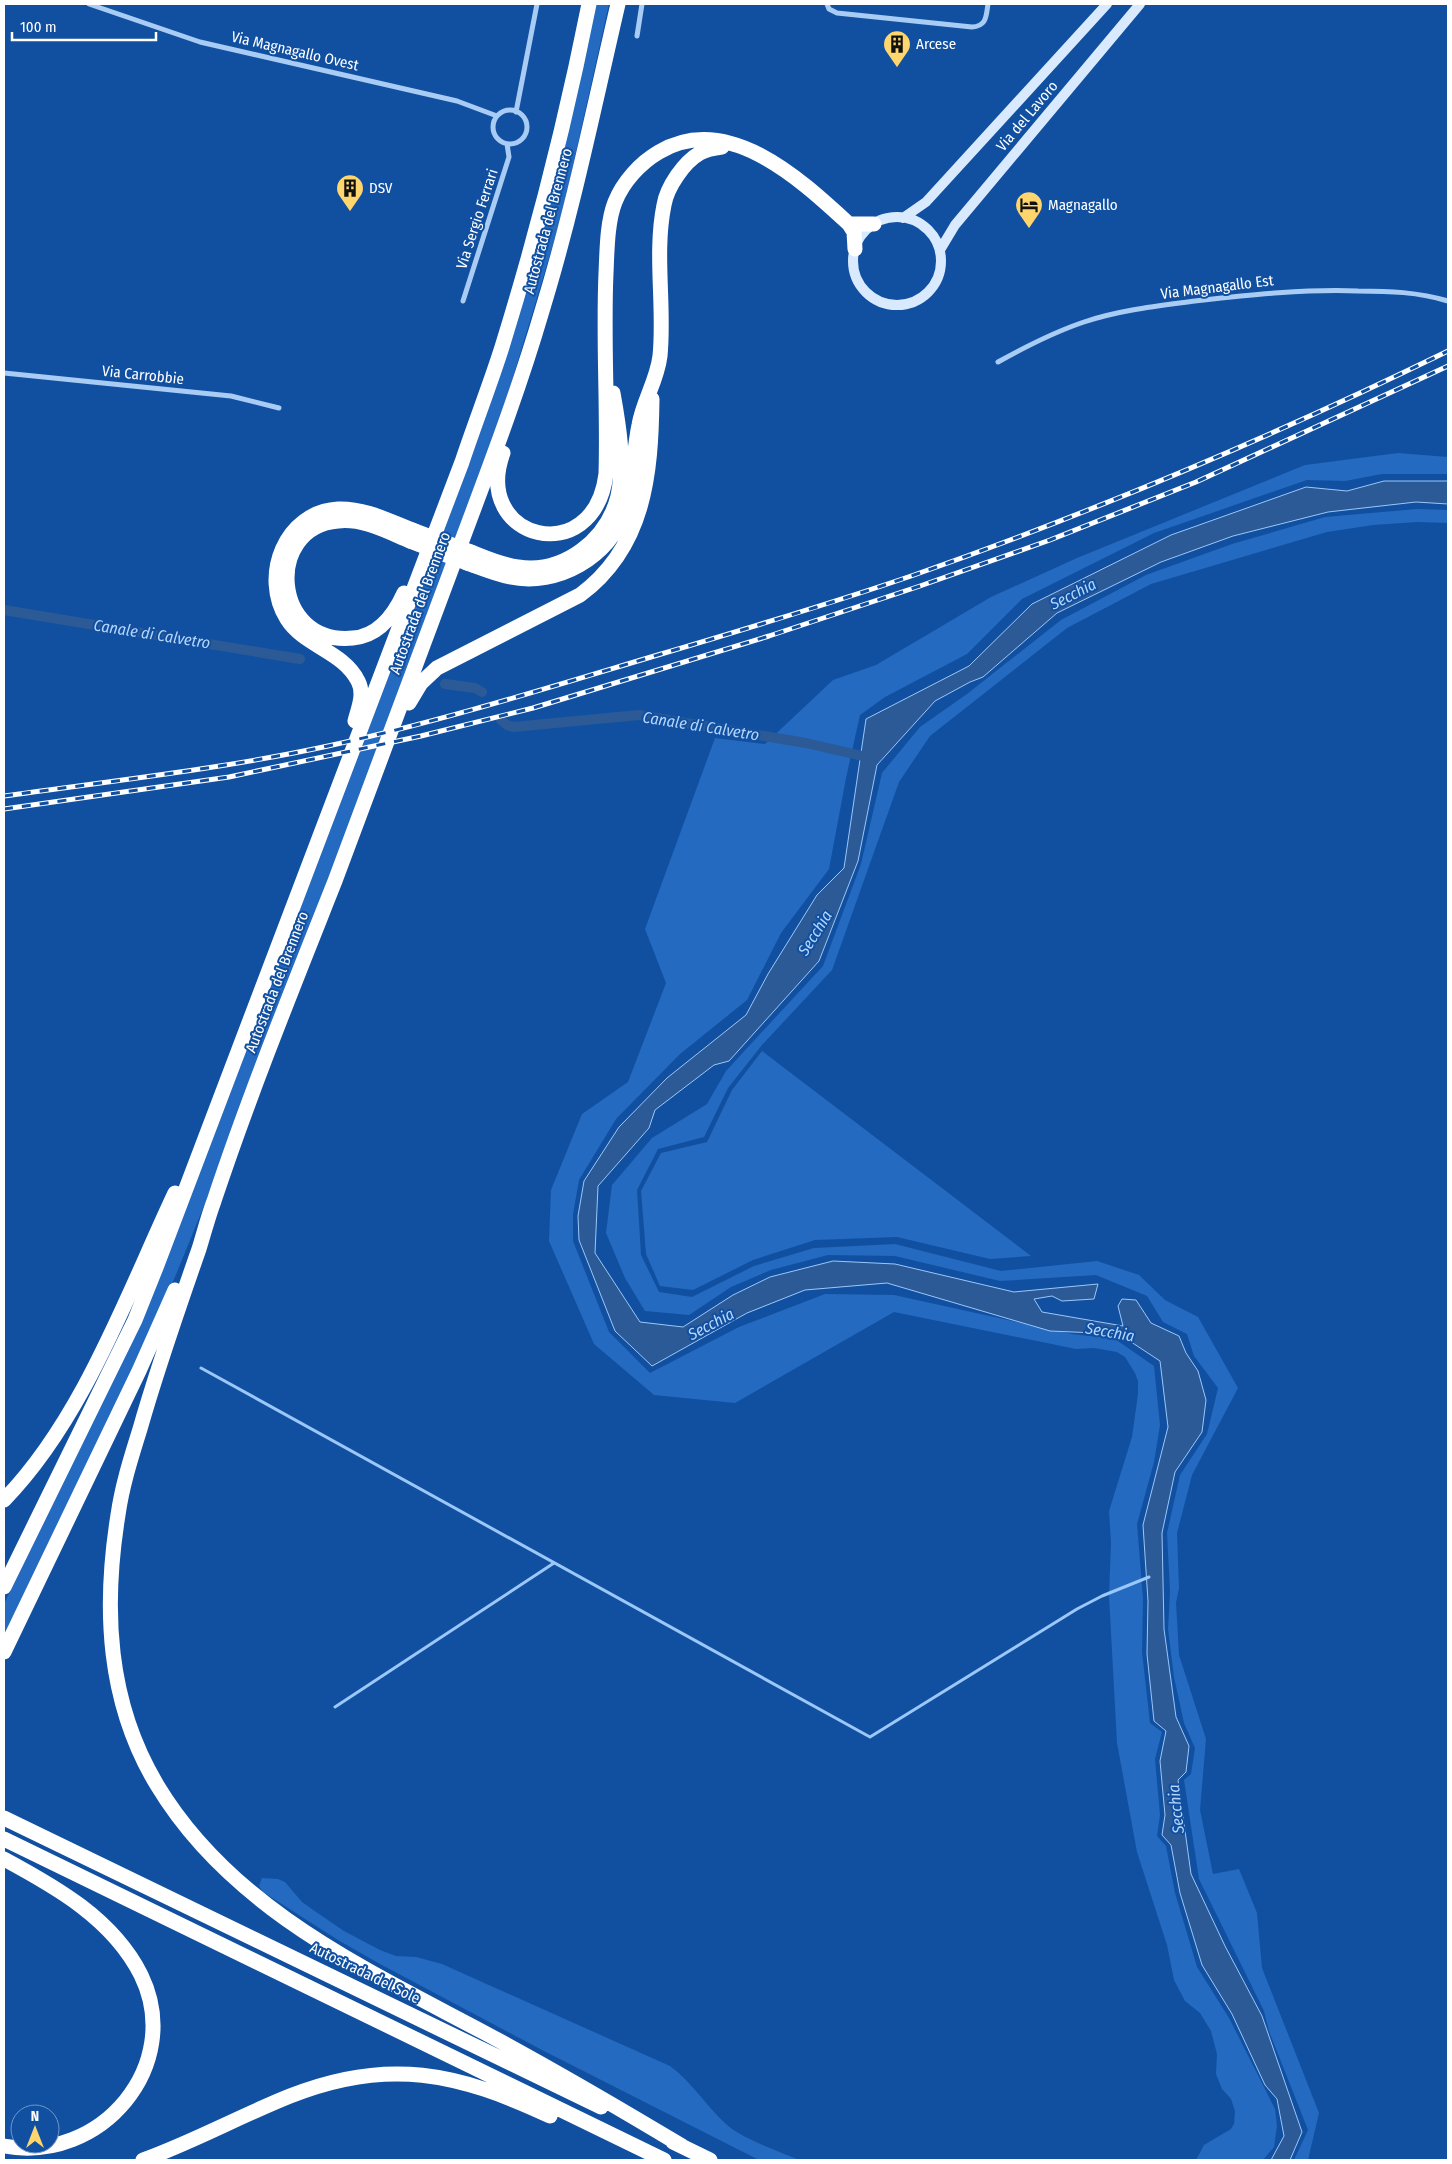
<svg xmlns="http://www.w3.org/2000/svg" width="1452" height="2164" font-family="'Fira Sans Condensed',sans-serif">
	<rect width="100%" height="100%" fill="#1150a1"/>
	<path fill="#236ac0" d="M 594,4 L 609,4 L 562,215 L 507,397 L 443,575 L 221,1164 L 153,1331 L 4,1644 L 4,1604 L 137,1324 L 492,390 Z
		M 1398,453 L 1448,457 L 1448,474 L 1382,474 L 1345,481 L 1307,480 L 1154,533 L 1022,599 L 967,654 L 885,697 L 860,715 L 846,778 L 829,869 L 781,933 L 747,1000 L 680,1054 L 616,1119 L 579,1180 L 573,1214 L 573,1241 L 609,1332 L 650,1373 L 739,1327 L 825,1294 L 894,1295 L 1072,1334 L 1115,1339 L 1154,1366 L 1160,1425 L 1154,1462 L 1137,1524 L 1143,1599 L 1142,1652 L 1150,1723 L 1162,1732 L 1155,1759 L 1160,1815 L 1157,1836 L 1166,1846 L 1175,1893 L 1197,1967 L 1229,2018 L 1275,2109 L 1277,2126 L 1274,2147 L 1263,2160 L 1196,2160 L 1204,2145 L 1231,2129 L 1234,2124 L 1235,2111 L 1231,2099 L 1222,2089 L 1216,2074 L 1217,2054 L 1211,2031 L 1200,2013 L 1185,2001 L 1174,1980 L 1167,1945 L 1137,1852 L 1117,1743 L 1109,1596 L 1111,1543 L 1109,1511 L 1132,1437 L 1138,1394 L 1138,1381 L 1135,1373 L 1125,1357 L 1117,1352 L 1094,1348 L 1076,1349 L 894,1312 L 735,1403 L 654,1395 L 594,1344 L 549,1241 L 551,1190 L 582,1114 L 628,1082 L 666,983 L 645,929 L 715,738 L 765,744 L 833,680 L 876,665 L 991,597 L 1077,558 L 1305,465 Z
		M 1417,509 L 1448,510 L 1448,523 L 1417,522 L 1373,525 L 1327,532 L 1151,584 L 1067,628 L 930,736 L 899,782 L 832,970 L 762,1045 L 728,1088 L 704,1137 L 658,1149 L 637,1190 L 641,1255 L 659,1292 L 692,1297 L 754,1266 L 814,1248 L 895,1244 L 1001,1271 L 1097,1261 L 1139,1275 L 1165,1300 L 1198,1317 L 1238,1388 L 1192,1475 L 1177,1533 L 1179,1588 L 1176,1603 L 1179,1655 L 1206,1739 L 1200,1810 L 1213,1874 L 1239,1869 L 1257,1913 L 1262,1968 L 1319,2113 L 1308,2160 L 1294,2160 L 1308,2130 L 1269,2031 L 1264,2011 L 1199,1879 L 1184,1780 L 1191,1774 L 1195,1748 L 1184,1723 L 1174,1677 L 1168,1629 L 1170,1592 L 1167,1533 L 1180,1475 L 1207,1434 L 1218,1388 L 1194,1356 L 1187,1334 L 1163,1322 L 1147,1296 L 1096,1275 L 1000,1281 L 895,1256 L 828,1255 L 771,1270 L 731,1287 L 689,1315 L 645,1311 L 625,1278 L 606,1233 L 612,1185 L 652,1138 L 707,1104 L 726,1071 L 823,966 L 861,864 L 882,773 L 920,727 L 967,694 L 1061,620 L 1146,575 L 1232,544 L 1325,517 Z
		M 762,1051 L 1031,1256 L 990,1259 L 897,1237 L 815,1240 L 753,1260 L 693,1290 L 660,1286 L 646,1254 L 641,1191 L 661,1153 L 707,1142 L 732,1090 Z
		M 262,1878 L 278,1879 L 285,1882 L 302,1902 L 319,1914 L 344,1931 L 380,1950 L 396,1956 L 416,1957 L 442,1964 L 670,2066 C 692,2082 706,2106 726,2124 C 744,2140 777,2150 799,2160 L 759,2160 L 542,2050 L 380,1964 L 338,1940 L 263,1892 L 259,1886 Z"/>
	<path fill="#2c5a96" stroke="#9bc7f9" d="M 1384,481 L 1448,481 L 1448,504 L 1416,502 L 1328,512 L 1233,536 L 1161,562 L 1057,613 L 983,677 L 970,682 L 935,701 L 877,765 L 858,861 L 819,961 L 729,1061 L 714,1065 L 655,1110 L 649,1128 L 598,1186 L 595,1253 L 640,1322 L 683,1327 L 733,1295 L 770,1277 L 833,1261 L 895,1264 L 1014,1292 L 1098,1284 L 1094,1299 L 1062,1301 L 1052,1296 L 1034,1299 L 1042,1312 L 1123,1326 L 1118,1306 L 1122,1299 L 1136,1300 L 1151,1323 L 1179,1336 L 1186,1353 L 1198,1371 L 1206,1400 L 1202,1432 L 1175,1472 L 1162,1533 L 1164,1629 L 1176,1717 L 1189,1746 L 1186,1772 L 1178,1780 L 1191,1874 L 1225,1946 L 1262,2016 L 1302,2132 L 1290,2160 L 1271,2160 L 1284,2136 L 1277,2099 L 1265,2085 L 1232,2014 L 1202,1965 L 1180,1893 L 1171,1845 L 1162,1835 L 1165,1815 L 1160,1761 L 1166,1731 L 1154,1721 L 1147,1654 L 1148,1601 L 1143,1525 L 1168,1427 L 1160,1361 L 1119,1334 L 1050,1331 L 887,1283 L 805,1290 L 747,1313 L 652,1366 L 615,1331 L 579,1240 L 578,1216 L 584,1181 L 619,1127 L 667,1078 L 746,1015 L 768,974 L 817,895 L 844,868 L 866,719 L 969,666 L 1032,604 L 1171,535 L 1306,487 L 1347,491 Z"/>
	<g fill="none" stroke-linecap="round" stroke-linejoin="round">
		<path stroke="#9bc7f9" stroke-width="3" d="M 201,1368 L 870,1737 L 1077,1609 L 1102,1596 L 1149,1577
			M 335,1707 L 554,1563"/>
		<path stroke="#2c5a96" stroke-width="10" d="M 4,610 L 300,659
			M 445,684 L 475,688 L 482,692
			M 501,720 L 507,725 L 513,727 L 639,715 L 806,743 L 871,758"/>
		<path stroke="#a9ccf5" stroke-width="5" d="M 89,4 L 200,42 L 457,101 L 497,116
			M 827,4 L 829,9 L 837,13 L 972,27 C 987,26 986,16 988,4
			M 637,36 L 642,4
			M493 127a17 17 0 1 1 34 0a17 17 0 1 1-34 0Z
			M 516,112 L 537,4
			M 463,301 L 509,157 L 507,144
			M 998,362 C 1025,347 1054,332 1084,322 C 1120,310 1158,306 1195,301 C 1250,295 1303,289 1358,291 C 1389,291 1418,292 1448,301
			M 4,373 L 231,396 L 279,408"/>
		<path stroke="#daeafe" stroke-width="10" d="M853 261a44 44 0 1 1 88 0a44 44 0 1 1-88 0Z
			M 903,218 L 926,202 L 1107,4
			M 940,250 L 955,225 L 1140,4"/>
		<path stroke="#fff" stroke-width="15" d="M 618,4 C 594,107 573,210 542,311 C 516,400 482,486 450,573 C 412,676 374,779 335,881 C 293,987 250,1093 214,1201 C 208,1217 204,1233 199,1249 C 178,1309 157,1369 140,1429 C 131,1458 122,1486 118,1515 C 103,1608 107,1702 157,1785 C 231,1908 363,1968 485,2033 C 552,2069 617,2107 682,2146
			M 849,224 L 874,224
			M 503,453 C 471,540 594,571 606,474 C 608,407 603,340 606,273 C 607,252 607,222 615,202 C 623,182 640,163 659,152 C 728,111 801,180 849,224 L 854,232 L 855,249
			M 471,552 C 486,558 502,565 518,567 C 564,574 607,540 618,496 C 625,463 619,426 613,393
			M 467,563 C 481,568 495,574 510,577 C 557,587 610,557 625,511 C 634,484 633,453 639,425 C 643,401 657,381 660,356 C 665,307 654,254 664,205 C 667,187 684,162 700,153 C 707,149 714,148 722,147
			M 404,593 C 394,615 378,636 353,638 C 272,646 264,527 338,521 C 363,518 388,532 410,541
			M 409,703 L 421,683 L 437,668 L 580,595 C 645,547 651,474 652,399
			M 355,721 C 358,709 365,694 358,681 C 343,651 304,646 287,619 C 260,576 285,512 338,509 C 365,508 391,522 415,531
			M 4,1500 C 83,1419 127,1295 175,1193
			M 4,1587 L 135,1320 L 157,1265 L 462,462 C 475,423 490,385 502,347 C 537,234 566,120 589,4
			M 4,1652 L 139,1371 L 175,1290
			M 4,1818 L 601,2107
			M 4,1839 L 664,2160
			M 4,1859 C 56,1887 113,1919 141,1975 C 185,2065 101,2164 4,2146
			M 673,2142 L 710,2160
			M 143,2160 C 193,2142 240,2116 290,2096 C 388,2057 458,2073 550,2116"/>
		<g stroke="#fff" stroke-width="5">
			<path id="rail" d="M 4,796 C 112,781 221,769 328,746 C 438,722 544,689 651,657 C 739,631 827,605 914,575 C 1096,511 1274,436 1448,351
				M 4,809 L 229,777 L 421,736 L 533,708 L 769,636 L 920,586 L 1050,540 L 1196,482 L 1448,366"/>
		</g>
		<use href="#rail" stroke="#1150a1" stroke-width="3" stroke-dasharray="9" stroke-linecap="butt"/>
		<path stroke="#fff" stroke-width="15" d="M 415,531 L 471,552
			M 410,541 L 467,563"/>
	</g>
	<defs>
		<g id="building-pin" transform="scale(1.4375)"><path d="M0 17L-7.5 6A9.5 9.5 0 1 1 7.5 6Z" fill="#ffd56e" stroke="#1150a1"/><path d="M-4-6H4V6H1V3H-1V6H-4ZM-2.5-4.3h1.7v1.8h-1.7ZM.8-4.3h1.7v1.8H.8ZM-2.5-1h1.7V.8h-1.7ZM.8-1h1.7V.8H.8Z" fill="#111"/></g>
		<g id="hotel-pin" transform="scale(1.4375)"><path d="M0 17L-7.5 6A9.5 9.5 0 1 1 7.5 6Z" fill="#ffd56e" stroke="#1150a1"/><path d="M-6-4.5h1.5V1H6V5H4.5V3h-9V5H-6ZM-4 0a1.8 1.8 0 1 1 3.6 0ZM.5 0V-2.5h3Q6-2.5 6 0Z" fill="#111"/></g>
	</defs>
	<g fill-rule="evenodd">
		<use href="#building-pin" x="897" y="44"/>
		<use href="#building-pin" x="350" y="188"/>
		<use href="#hotel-pin" x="1029" y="205"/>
	</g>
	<g text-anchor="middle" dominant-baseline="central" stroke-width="4" stroke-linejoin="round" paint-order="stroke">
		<g font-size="15" fill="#fff" stroke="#1150a1" text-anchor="start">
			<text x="916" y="44">Arcese</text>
			<text x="369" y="188">DSV</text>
			<text x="1048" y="205">Magnagallo</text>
		</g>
		<g font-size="15" fill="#fff" stroke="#1150a1">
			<text transform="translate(295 51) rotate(13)">Via Magnagallo Ovest</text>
			<text transform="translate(1027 116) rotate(-50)">Via del Lavoro</text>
			<text transform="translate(477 219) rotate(-72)">Via Sergio Ferrari</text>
			<text transform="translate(548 221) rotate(-75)">Autostrada del Brennero</text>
			<text transform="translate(1217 287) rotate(-7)">Via Magnagallo Est</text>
			<text transform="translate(143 375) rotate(6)">Via Carrobbie</text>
			<text transform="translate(420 603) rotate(-70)">Autostrada del Brennero</text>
			<text transform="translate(277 982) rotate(-69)">Autostrada del Brennero</text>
			<text transform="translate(365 1973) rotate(26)">Autostrada del Sole</text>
		</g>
		<g font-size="16" font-style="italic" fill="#b6d6fb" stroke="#1150a1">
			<text transform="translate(1073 594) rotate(-27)">Secchia</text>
			<text transform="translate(152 634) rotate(9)">Canale di Calvetro</text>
			<text transform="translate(701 726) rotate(9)">Canale di Calvetro</text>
			<text transform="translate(815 933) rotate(-58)">Secchia</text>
			<text transform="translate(711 1324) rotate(-28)">Secchia</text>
			<text transform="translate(1110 1332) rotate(10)">Secchia</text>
			<text transform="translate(1176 1809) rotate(-96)">Secchia</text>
		</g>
	</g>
	<rect width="1452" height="2164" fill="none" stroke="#ffffff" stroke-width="10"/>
	<g transform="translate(35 2129)"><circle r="24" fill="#1150a1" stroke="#7096c7"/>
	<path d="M0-4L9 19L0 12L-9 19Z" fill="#ffd56e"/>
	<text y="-8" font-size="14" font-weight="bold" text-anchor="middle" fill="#ffffff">N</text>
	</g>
	<path d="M12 32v8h144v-8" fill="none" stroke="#ffffff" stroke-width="2.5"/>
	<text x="20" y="32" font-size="15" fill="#ffffff" stroke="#1150a1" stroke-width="4" paint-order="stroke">100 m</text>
</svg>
